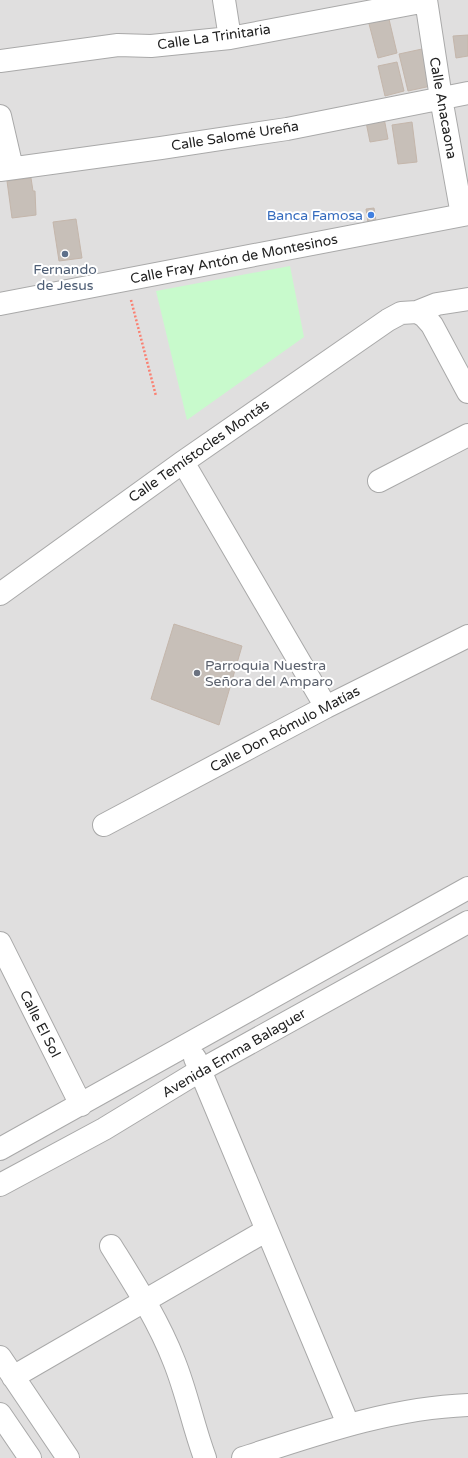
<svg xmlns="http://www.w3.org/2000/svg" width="468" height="1458" font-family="'Varela Round',sans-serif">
	<rect width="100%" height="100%" fill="#f2efe9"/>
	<path fill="#e0dfdf" d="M 0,0 L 468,0 L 468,1458 L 0,1458 Z"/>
	<path fill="#c8facc" d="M 290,266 L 304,337 L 187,420 L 156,291 Z"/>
	<path fill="#c7bfb8" stroke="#c4b6ab" d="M 388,15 L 397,53 L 378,58 L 368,20 Z
		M 468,35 L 468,56 L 456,58 L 453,36 Z
		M 422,49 L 431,86 L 408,91 L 399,54 Z
		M 397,62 L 404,91 L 385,96 L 378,66 Z
		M 384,118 L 388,139 L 370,142 L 366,122 Z
		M 412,122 L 417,162 L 398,164 L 392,125 Z
		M 31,178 L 33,191 L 35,191 L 36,215 L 12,218 L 7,181 Z
		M 374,208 L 376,221 L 368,223 L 366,209 Z
		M 76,219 L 82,258 L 59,261 L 53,222 Z
		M 174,624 L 242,646 L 219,725 L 151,699 Z"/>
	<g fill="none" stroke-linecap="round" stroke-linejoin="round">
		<g stroke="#a9a9a9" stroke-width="24">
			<path id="minor" d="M 224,0 L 230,38
				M 426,0 L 441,98 L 462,215
				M 0,61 L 118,45 L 151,46 L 230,38 L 426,1
				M 0,116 L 12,168
				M 0,170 L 161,148 L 287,129 L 468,93
				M 0,304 L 468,214
				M 417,312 L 437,304 L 468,299
				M 183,462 L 326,707
				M 379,481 L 468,435
				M 0,594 L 183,462 L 388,320 L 401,313 L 417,312 L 424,316 L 432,325 L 468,392
				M 104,825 L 326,707 L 468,636
				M 0,943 L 81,1105
				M 195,1058 L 348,1424
				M 0,1149 L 468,888
				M 0,1185 L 104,1129 L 201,1070 L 468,922
				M 111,1246 C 134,1283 158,1320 174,1361 C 187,1393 193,1426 205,1458
				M 0,1357 L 68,1458
				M 13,1377 L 267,1230
				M 0,1414 L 30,1458
				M 243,1458 C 317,1434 390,1408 468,1405"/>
		</g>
		<path stroke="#fa8072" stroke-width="2.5" stroke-dasharray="2 2" stroke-linecap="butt" d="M 131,300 L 156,396"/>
		<use href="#minor" stroke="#fff" stroke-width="22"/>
	</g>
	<circle fill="#3f7fe0" stroke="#fff" stroke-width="1.5" cx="371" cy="215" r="4"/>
	<circle fill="#5c6f8a" stroke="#fff" stroke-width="1.5" cx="65" cy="254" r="4"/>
	<circle fill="#6b7280" stroke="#fff" stroke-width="1.5" cx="197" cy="673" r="4"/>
	<g text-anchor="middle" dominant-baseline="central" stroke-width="4" stroke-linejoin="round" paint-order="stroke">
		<g font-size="14" fill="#222" stroke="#fff">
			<text transform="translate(214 37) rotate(-8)">Calle La Trinitaria</text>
			<text transform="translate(443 108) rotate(80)">Calle Anacaona</text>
			<text transform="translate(235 136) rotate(-9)">Calle Salomé Ureña</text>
			<text transform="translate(234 259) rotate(-11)">Calle Fray Antón de Montesinos</text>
			<text transform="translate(199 451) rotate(-35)">Calle Temístocles Montás</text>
			<text transform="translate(285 729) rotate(-28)">Calle Don Rómulo Matías</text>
			<text transform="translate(40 1024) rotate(63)">Calle El Sol</text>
			<text transform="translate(234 1053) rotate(-30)">Avenida Emma Balaguer</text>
		</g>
		<g font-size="14" fill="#366cbe" stroke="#fff" text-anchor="end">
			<text x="363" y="215">Banca Famosa</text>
		</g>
		<g font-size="14" fill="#4e5e75" stroke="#fff">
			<text x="65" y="269">Fernando<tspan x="65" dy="16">de Jesus</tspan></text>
		</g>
		<g font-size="14" fill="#5b616d" stroke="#fff" text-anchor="start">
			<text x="205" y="665">Parroquia Nuestra<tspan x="205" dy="16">Señora del Amparo</tspan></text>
		</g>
	</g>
</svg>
